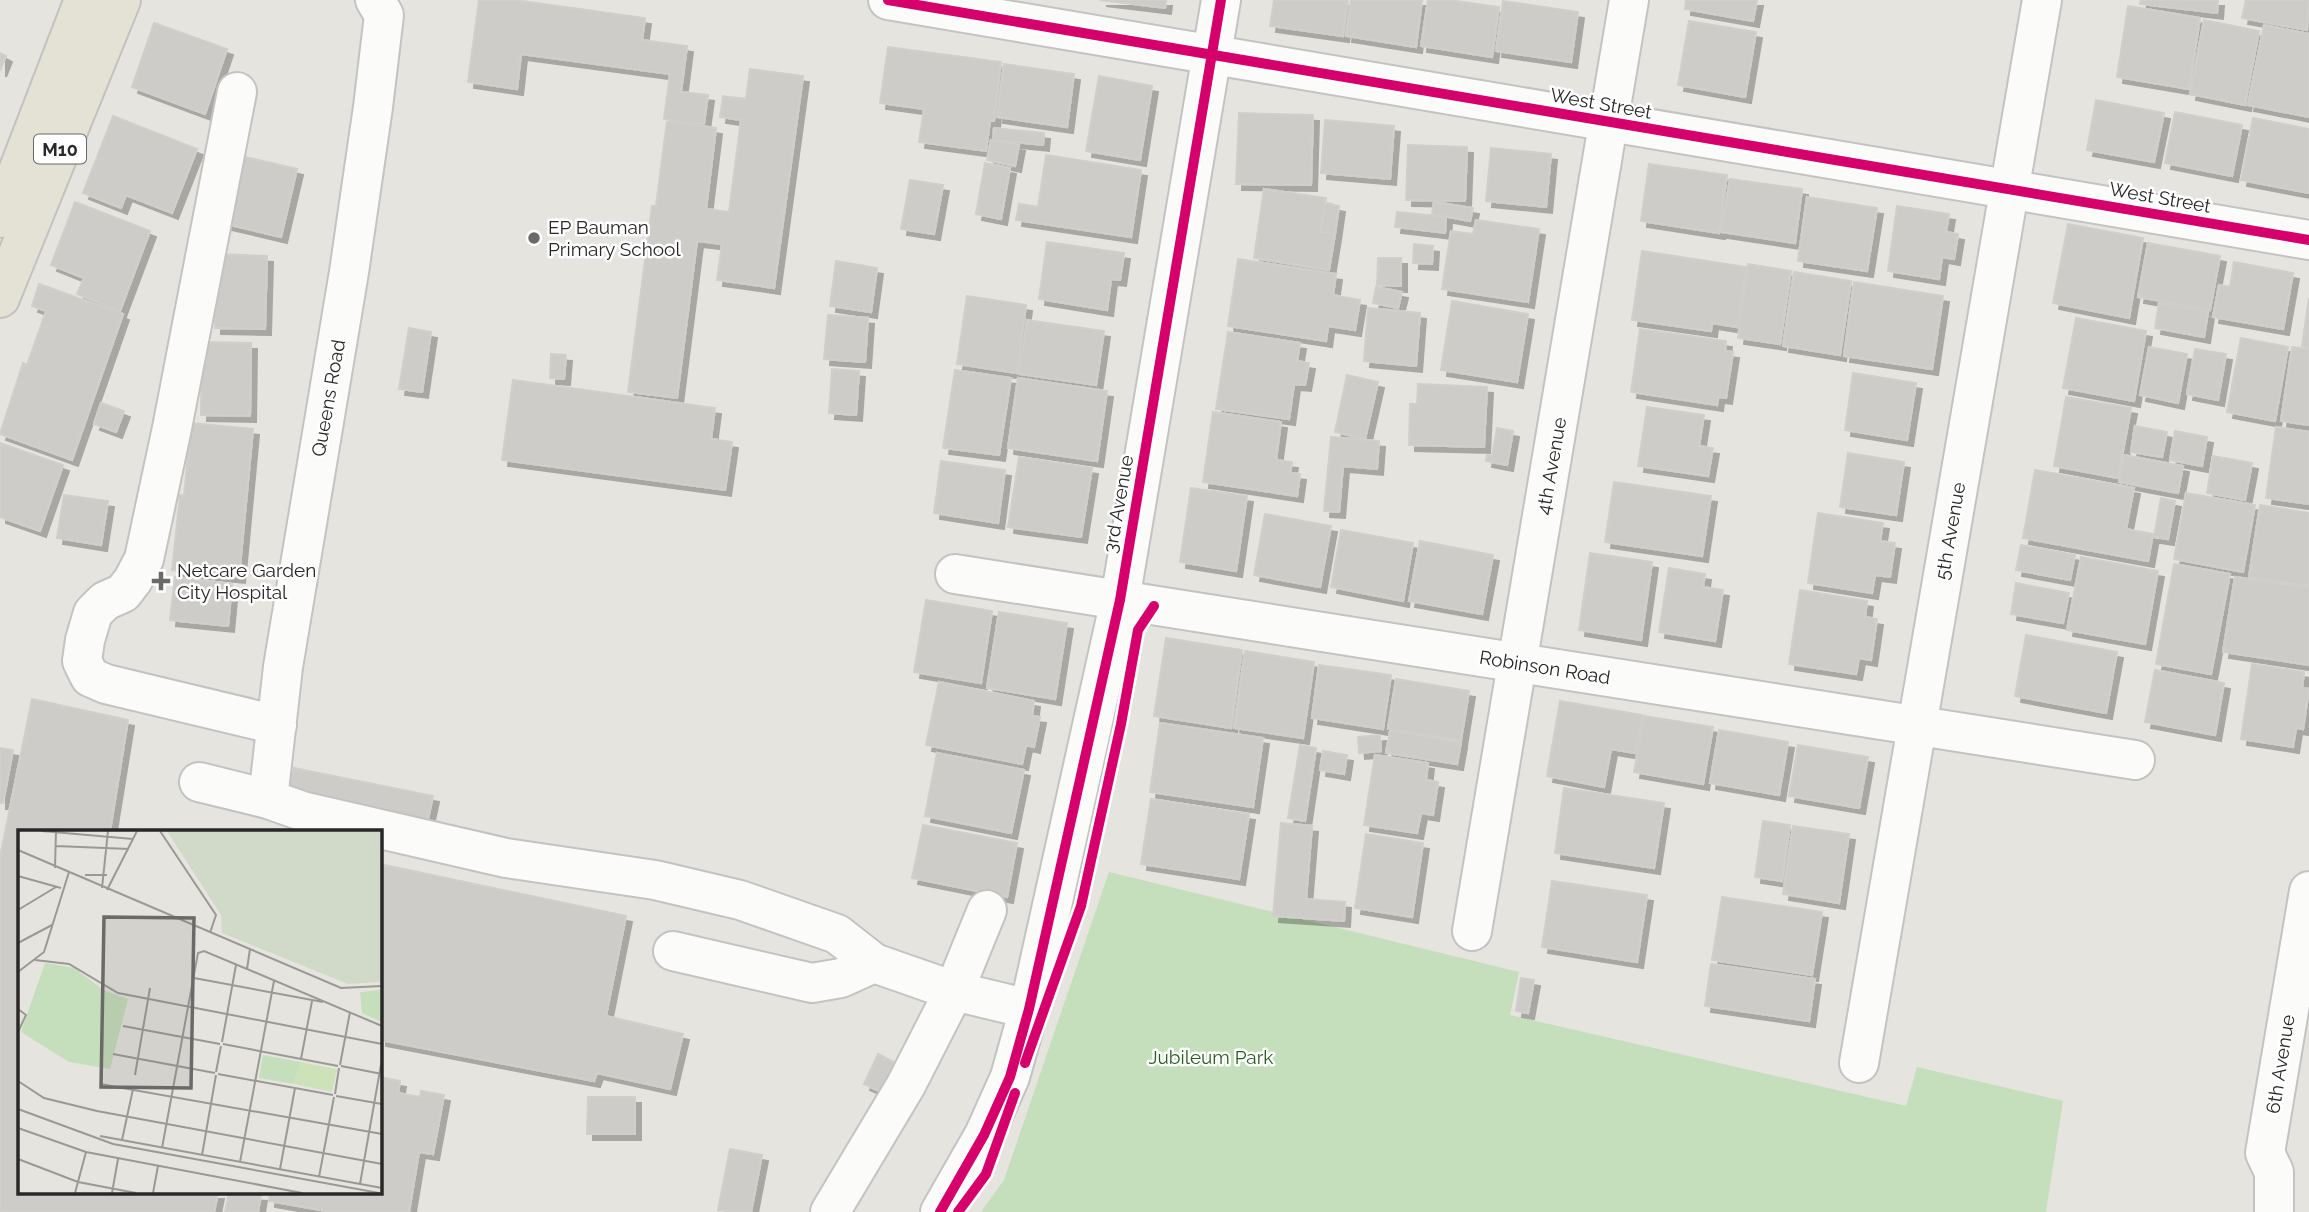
<svg xmlns="http://www.w3.org/2000/svg" width="2309" height="1212" font-family="Raleway,sans-serif">
	<defs>
		<filter id="shadow"><feDropShadow dx="6" dy="6" stdDeviation="0" flood-color="#0004"/></filter>
	</defs>
	<rect width="100%" height="100%" fill="#e6e4df"/>
	<path fill="#c5debb" d="M 1109,872 L 1519,972 L 1510,1015 L 1906,1106 L 1917,1067 L 2063,1101 L 2046,1212 L 981,1212 L 1004,1180 Z"/>
	<path fill="#cdccc8" stroke="#d1cfcb" stroke-width="2" filter="url(#shadow)" d="M 479,0 L 515,0 L 645,18 L 642,40 L 687,46 L 681,92 L 708,95 L 704,124 L 664,119 L 670,74 L 521,54 L 517,89 L 468,82 Z
		M 1100,0 L 1166,0 L 1165,8 Z
		M 1274,0 L 1348,0 L 1343,36 L 1270,26 Z
		M 1351,0 L 1422,0 L 1416,47 L 1346,36 Z
		M 1428,0 L 1449,0 L 1499,7 L 1492,57 L 1421,46 Z
		M 1686,0 L 1757,0 L 1753,21 L 1685,9 Z
		M 2141,0 L 2218,0 L 2217,13 L 2140,4 Z
		M 2246,0 L 2309,0 L 2307,30 L 2242,18 Z
		M 1503,1 L 1578,12 L 1571,62 L 1496,51 Z
		M 2128,6 L 2200,18 L 2189,89 L 2117,77 Z
		M 2204,20 L 2259,31 L 2245,105 L 2190,94 Z
		M 1689,21 L 1756,32 L 1745,97 L 1678,85 Z
		M 154,23 L 227,49 L 205,114 L 132,87 Z
		M 2264,25 L 2309,34 L 2309,117 L 2248,105 Z
		M 888,47 L 1001,62 L 994,121 L 990,121 L 986,151 L 919,142 L 924,109 L 880,103 Z
		M 0,53 L 6,56 L 0,71 Z
		M 1004,64 L 1074,74 L 1067,127 L 997,117 Z
		M 750,69 L 803,76 L 774,288 L 717,280 L 722,244 L 697,241 L 677,398 L 628,392 L 652,206 L 656,206 L 667,121 L 716,128 L 706,209 L 729,212 L 741,120 L 720,117 L 723,96 L 746,99 Z
		M 1099,76 L 1152,86 L 1140,160 L 1086,151 Z
		M 2096,100 L 2164,113 L 2154,162 L 2087,150 Z
		M 2175,112 L 2242,125 L 2232,176 L 2165,163 Z
		M 1239,113 L 1313,115 L 1311,185 L 1236,184 Z
		M 113,116 L 197,149 L 172,213 L 126,195 L 121,208 L 83,193 Z
		M 2253,118 L 2309,129 L 2309,193 L 2241,180 Z
		M 1325,120 L 1394,126 L 1390,179 L 1321,173 Z
		M 994,128 L 1044,133 L 1043,145 L 993,140 Z
		M 991,140 L 1019,145 L 1015,166 L 987,160 Z
		M 1408,145 L 1467,147 L 1465,201 L 1406,200 Z
		M 1491,148 L 1551,154 L 1546,207 L 1486,201 Z
		M 1046,155 L 1141,170 L 1131,237 L 1016,220 L 1019,204 L 1038,207 Z
		M 241,156 L 297,169 L 281,237 L 226,224 Z
		M 985,163 L 1010,168 L 1001,219 L 976,214 Z
		M 1649,164 L 1727,175 L 1719,233 L 1641,221 Z
		M 1730,179 L 1802,189 L 1795,243 L 1721,232 Z
		M 910,180 L 943,185 L 934,234 L 901,229 Z
		M 1264,189 L 1326,198 L 1320,232 L 1335,234 L 1329,270 L 1254,258 Z
		M 1807,197 L 1877,208 L 1867,271 L 1798,261 Z
		M 75,202 L 150,231 L 120,311 L 77,294 L 84,278 L 51,265 Z
		M 1434,202 L 1473,208 L 1470,221 L 1432,214 Z
		M 1325,203 L 1339,206 L 1335,234 L 1320,232 Z
		M 1897,206 L 1949,214 L 1946,232 L 1958,234 L 1954,259 L 1942,257 L 1939,279 L 1888,271 Z
		M 1397,212 L 1446,217 L 1445,233 L 1395,227 Z
		M 1476,220 L 1539,229 L 1528,302 L 1442,289 L 1451,231 L 1473,234 Z
		M 2068,224 L 2143,238 L 2129,318 L 2053,303 Z
		M 1047,242 L 1124,253 L 1120,280 L 1111,279 L 1107,310 L 1039,299 Z
		M 2148,243 L 2220,256 L 2210,310 L 2138,297 Z
		M 1414,244 L 1433,246 L 1432,264 L 1413,263 Z
		M 1642,251 L 1746,267 L 1737,327 L 1712,323 L 1711,331 L 1632,320 Z
		M 216,254 L 267,256 L 265,329 L 215,328 Z
		M 1378,258 L 1401,258 L 1401,286 L 1377,285 Z
		M 1238,259 L 1336,274 L 1333,295 L 1360,300 L 1355,330 L 1328,326 L 1326,341 L 1228,326 Z
		M 836,261 L 877,268 L 871,312 L 830,306 Z
		M 2234,262 L 2293,273 L 2283,329 L 2213,317 L 2219,285 L 2230,287 Z
		M 1748,264 L 1791,271 L 1780,344 L 1738,338 Z
		M 1794,272 L 1851,281 L 1840,355 L 1783,346 Z
		M 1854,282 L 1943,296 L 1932,369 L 1844,356 Z
		M 39,284 L 123,314 L 72,460 L 0,434 L 23,363 L 27,365 L 46,311 L 32,306 Z
		M 1376,287 L 1402,292 L 1398,308 L 1373,303 Z
		M 967,296 L 1026,305 L 1017,373 L 957,364 Z
		M 2309,298 L 2309,347 L 2302,346 Z
		M 1452,301 L 1528,314 L 1517,382 L 1441,370 Z
		M 2159,303 L 2208,312 L 2204,337 L 2155,328 Z
		M 1368,308 L 1420,313 L 1416,366 L 1364,361 Z
		M 828,315 L 868,318 L 865,362 L 824,359 Z
		M 2076,318 L 2146,331 L 2134,401 L 2063,388 Z
		M 1027,320 L 1104,331 L 1096,385 L 1019,374 Z
		M 409,328 L 431,332 L 422,392 L 399,389 Z
		M 1640,329 L 1726,341 L 1725,351 L 1733,352 L 1726,398 L 1718,397 L 1717,405 L 1631,392 Z
		M 1228,332 L 1300,343 L 1297,361 L 1309,363 L 1305,385 L 1294,384 L 1289,419 L 1216,409 Z
		M 2241,338 L 2288,347 L 2275,421 L 2227,412 Z
		M 202,342 L 251,343 L 250,416 L 201,415 Z
		M 2149,347 L 2187,354 L 2178,403 L 2140,395 Z
		M 2292,347 L 2309,349 L 2309,425 L 2281,421 Z
		M 2195,349 L 2226,354 L 2218,400 L 2187,394 Z
		M 551,354 L 566,355 L 564,379 L 550,378 Z
		M 832,369 L 859,371 L 856,415 L 829,413 Z
		M 955,370 L 1011,378 L 999,455 L 943,448 Z
		M 1853,373 L 1916,383 L 1907,440 L 1845,430 Z
		M 1347,375 L 1378,382 L 1365,439 L 1335,432 Z
		M 1018,378 L 1107,391 L 1097,461 L 1008,448 Z
		M 513,380 L 715,408 L 711,439 L 732,442 L 725,490 L 502,460 Z
		M 1418,384 L 1487,387 L 1484,447 L 1409,445 L 1410,404 L 1417,404 Z
		M 2066,397 L 2131,408 L 2118,478 L 2054,466 Z
		M 101,403 L 124,411 L 116,432 L 94,424 Z
		M 1647,407 L 1704,415 L 1699,446 L 1713,448 L 1708,476 L 1638,466 Z
		M 1213,412 L 1281,422 L 1276,460 L 1292,462 L 1290,473 L 1300,474 L 1297,496 L 1203,482 Z
		M 191,423 L 253,429 L 239,577 L 172,570 L 180,495 L 184,496 Z
		M 2135,426 L 2167,432 L 2162,457 L 2131,452 Z
		M 2276,427 L 2309,432 L 2309,504 L 2266,498 Z
		M 1497,428 L 1513,431 L 1507,465 L 1486,461 L 1487,455 L 1492,456 Z
		M 2175,431 L 2207,437 L 2202,466 L 2170,460 Z
		M 1331,437 L 1379,441 L 1377,469 L 1343,466 L 1339,512 L 1324,511 Z
		M 0,443 L 63,465 L 40,531 L 0,517 Z
		M 1848,453 L 1904,462 L 1896,515 L 1840,507 Z
		M 2124,455 L 2183,466 L 2178,493 L 2119,482 Z
		M 2213,456 L 2252,463 L 2245,500 L 2207,493 Z
		M 1019,457 L 1092,468 L 1081,537 L 1008,527 Z
		M 941,461 L 1005,470 L 998,523 L 934,513 Z
		M 2035,470 L 2134,488 L 2126,529 L 2153,534 L 2148,561 L 2023,538 Z
		M 1614,482 L 1711,496 L 1702,556 L 1605,542 Z
		M 1191,488 L 1247,496 L 1236,571 L 1180,562 Z
		M 2186,493 L 2255,505 L 2243,572 L 2174,559 Z
		M 64,495 L 108,501 L 101,545 L 57,538 Z
		M 2161,498 L 2175,501 L 2168,539 L 2154,537 Z
		M 2260,505 L 2309,513 L 2309,586 L 2249,577 Z
		M 1818,513 L 1883,523 L 1880,541 L 1895,543 L 1890,577 L 1875,575 L 1872,593 L 1808,583 Z
		M 1265,514 L 1331,526 L 1320,587 L 1254,575 Z
		M 1341,530 L 1413,543 L 1403,601 L 1331,587 Z
		M 1420,541 L 1493,555 L 1482,614 L 1409,601 Z
		M 2021,545 L 2075,555 L 2070,580 L 2016,570 Z
		M 1590,553 L 1652,562 L 1641,640 L 1579,630 Z
		M 2081,557 L 2158,571 L 2145,644 L 2067,630 Z
		M 2174,564 L 2230,574 L 2211,674 L 2156,664 Z
		M 1669,568 L 1705,574 L 1703,587 L 1723,590 L 1715,641 L 1659,632 Z
		M 175,577 L 232,584 L 228,626 L 170,620 Z
		M 2235,577 L 2309,588 L 2309,665 L 2223,652 Z
		M 2016,583 L 2069,593 L 2063,623 L 2011,614 Z
		M 1800,590 L 1867,601 L 1865,617 L 1877,619 L 1871,660 L 1859,658 L 1856,674 L 1789,664 Z
		M 926,600 L 992,611 L 981,683 L 914,672 Z
		M 999,612 L 1067,623 L 1055,699 L 987,688 Z
		M 2026,635 L 2117,652 L 2106,713 L 2015,696 Z
		M 1166,638 L 1242,650 L 1231,728 L 1154,716 Z
		M 1245,651 L 1314,662 L 1303,738 L 1234,728 Z
		M 2252,664 L 2304,672 L 2302,688 L 2309,689 L 2303,729 L 2296,728 L 2293,747 L 2241,739 Z
		M 1319,665 L 1391,675 L 1383,729 L 1312,718 Z
		M 2155,670 L 2224,683 L 2215,735 L 2145,722 Z
		M 1396,679 L 1469,691 L 1461,740 L 1388,729 Z
		M 939,682 L 1034,701 L 1032,716 L 1040,717 L 1034,747 L 1026,745 L 1022,764 L 926,745 Z
		M 32,699 L 128,720 L 110,831 L 117,832 L 19,832 L 19,1193 L 218,1193 L 214,1212 L 0,1212 L 0,857 Z
		M 1560,701 L 1642,715 L 1635,753 L 1611,749 L 1604,787 L 1547,776 Z
		M 1644,716 L 1713,727 L 1703,784 L 1634,772 Z
		M 1160,723 L 1263,738 L 1253,807 L 1150,792 Z
		M 1719,730 L 1788,742 L 1779,795 L 1710,783 Z
		M 1390,731 L 1461,742 L 1457,764 L 1386,753 Z
		M 1380,735 L 1381,751 L 1359,753 L 1358,737 Z
		M 1300,745 L 1316,748 L 1305,821 L 1288,818 Z
		M 1798,745 L 1868,757 L 1859,808 L 1789,796 Z
		M 0,748 L 13,750 L 3,803 L 0,803 Z
		M 1323,751 L 1347,755 L 1344,774 L 1320,770 Z
		M 937,753 L 1024,770 L 1011,833 L 925,816 Z
		M 1375,755 L 1428,763 L 1426,780 L 1438,782 L 1433,815 L 1421,813 L 1417,833 L 1364,825 Z
		M 294,768 L 433,796 L 426,828 L 287,800 Z
		M 1564,788 L 1664,803 L 1654,868 L 1555,853 Z
		M 1151,799 L 1249,814 L 1239,879 L 1141,864 Z
		M 1763,821 L 1790,825 L 1782,881 L 1755,877 Z
		M 1281,823 L 1312,826 L 1306,899 L 1345,902 L 1344,921 L 1273,916 Z
		M 923,825 L 1017,843 L 1007,897 L 912,878 Z
		M 1793,826 L 1849,834 L 1839,903 L 1783,894 Z
		M 1366,834 L 1423,843 L 1412,917 L 1355,908 Z
		M 380,864 L 626,916 L 606,1016 L 683,1034 L 670,1089 L 597,1073 L 594,1081 L 380,1040 Z
		M 1552,881 L 1647,895 L 1637,962 L 1542,947 Z
		M 1722,897 L 1822,912 L 1812,975 L 1712,960 Z
		M 1711,964 L 1815,979 L 1809,1021 L 1705,1006 Z
		M 1521,978 L 1534,980 L 1528,1013 L 1516,1011 Z
		M 878,1054 L 894,1062 L 881,1092 L 864,1084 Z
		M 380,1077 L 400,1081 L 398,1093 L 420,1097 L 421,1091 L 444,1095 L 433,1154 L 419,1152 L 409,1212 L 332,1212 L 269,1201 L 270,1193 L 380,1193 Z
		M 588,1097 L 635,1097 L 635,1134 L 587,1134 Z
		M 730,1149 L 762,1155 L 751,1212 L 718,1210 Z
		M 229,1193 L 261,1195 L 258,1212 L 225,1212 Z"/>
	<g fill="none" stroke-linecap="round" stroke-linejoin="round">
		<g stroke="#c4c3c4" stroke-width="42">
			<path id="minor" d="M 888,0 L 2309,240
				M 237,92 L 172,428 L 144,559 L 133,580 L 123,593 L 105,601 L 93,613 L 85,640 L 82,661 L 90,677 L 106,684 L 277,725
				M 955,574 L 2135,760
				M 199,782 L 268,799 L 302,811 L 506,858 L 655,880 L 740,900 L 837,934 L 874,963 L 954,991 L 1029,1009
				M 268,799 L 283,667 L 349,272 L 373,107 L 384,15 L 375,0
				M 1472,931 L 1629,0
				M 673,951 L 812,983 L 841,978 L 874,963
				M 1859,1063 L 2042,0
				M 830,1212 L 906,1085 L 954,991 L 987,910
				M 940,1212 L 984,1135 L 1010,1077 L 1029,1009 L 1120,600 L 1221,0
				M 2274,1212 L 2274,1172 L 2265,1153 L 2309,891"/>
		</g>
		<g stroke="#c3c2c1" stroke-width="42">
			<path id="major" d="M 0,218 L 84,0
				M 0,298 L 121,0"/>
		</g>
		<use href="#minor" stroke="#fbfbfa" stroke-width="38"/>
		<use href="#major" stroke="#e3e2d5" stroke-width="38"/>
		<g stroke="#fff" stroke-width="15">
			<path id="cycleway" d="M 888,0 L 2309,240
				M 1025,1063 L 1081,906 L 1121,724 L 1138,630 L 1154,606
				M 940,1212 L 984,1135 L 1010,1077 L 1029,1009 L 1120,600 L 1221,0
				M 958,1212 L 986,1174 L 1015,1093"/>
		</g>
		<use href="#cycleway" stroke="#d6006c" stroke-width="10"/>
	</g>
	<g fill="#6a6a68" stroke="#fff" stroke-width="2.5">
		<circle cx="534" cy="238" r="7"/>
		<path d="M157.5 570.5h7v7h7v7h-7v7h-7v-7h-7v-7h7z"/>
	</g>
	<g text-anchor="middle" dominant-baseline="central" stroke-width="5" stroke-linejoin="round" paint-order="stroke">
		<rect fill="#fff" stroke="#686868" stroke-width="2" x="34" y="134.5" width="52" height="29" rx="5"/>
		<g font-size="18" font-weight="bold" fill="#282828">
			<text x="60" y="149">M10</text>
		</g>
		<g font-size="19" fill="#282828" stroke="#fff">
			<text transform="translate(1601 103) rotate(10)">West Street</text>
			<text transform="translate(2160 197) rotate(10)">West Street</text>
			<text transform="translate(328 398) rotate(-80)">Queens Road</text>
			<text transform="translate(1551 466) rotate(-80)">4th Avenue</text>
			<text transform="translate(1118 504) rotate(-80)">3rd Avenue</text>
			<text transform="translate(1950 531) rotate(-80)">5th Avenue</text>
			<text transform="translate(1545 667) rotate(9)">Robinson Road</text>
			<text transform="translate(2280 1064) rotate(-81)">6th Avenue</text>
		</g>
		<g font-size="19" fill="#282828" stroke="#fff" text-anchor="start">
			<text x="548" y="227">EP Bauman<tspan x="548" dy="22">Primary School</tspan></text>
			<text x="177" y="570">Netcare Garden<tspan x="177" dy="22">City Hospital</tspan></text>
		</g>
		<g font-size="19" fill="#265d21" stroke="#fff">
			<text x="1211" y="1057">Jubileum Park</text>
		</g>
	</g>
	<g transform="translate(18 830)">
		<rect width="364" height="364" fill="#e6e4df"/>
		<path d="M 27,133 L 56,138 L 87,161 L 110,169 L 92,239 L 51,232 L 3,202 ZM 364,160 L 364,192 L 344,183 L 342,162 ZM 245,225 L 282,232 L 276,254 L 241,248 Z" fill="#c5debb"/>
		<path d="M 149,1 L 364,1 L 364,152 L 330,154 L 204,103 L 203,85 Z" fill="#d1dac8"/>
		<path d="M 282,232 L 319,239 L 314,262 L 276,254 Z" fill="#cee2b9"/>
		<path fill="none" stroke="#9a9996" stroke-width="2" d="M 24,1 L 115,9M 142,1 L 198,85 L 192,103M 38,16 L 111,19M 0,20 L 323,158 L 364,156M 37,38 L 38,1M 67,45 L 89,45M 0,46 L 43,58M 84,58 L 90,1M 89,60 L 119,1M 0,80 L 38,57M 0,113 L 34,95M 232,119 L 229,139 L 364,196M 17,130 L 51,134 L 100,163 L 364,214M 0,142 L 26,122 L 51,42M 176,148 L 305,172M 0,179 L 8,185 L 0,202M 105,196 L 202,214M 204,212 L 218,135M 205,214 L 320,236M 95,224 L 197,243M 283,229 L 294,171M 322,235 L 332,182M 323,236 L 364,244M 198,242 L 203,216M 200,244 L 315,265M 117,245 L 132,158M 0,251 L 26,268 L 79,281 L 364,334M 82,254 L 364,304M 317,264 L 321,238M 318,266 L 364,274M 0,279 L 95,314 L 361,363M 0,298 L 68,322 L 284,363M 82,306 L 364,358M 104,310 L 115,259M 144,318 L 180,123 L 186,121 L 229,139M 184,325 L 198,245M 0,329 L 60,352 L 118,363M 222,332 L 256,151M 262,339 L 277,258M 301,347 L 316,267M 342,354 L 364,229M 57,363 L 68,322M 94,363 L 100,329M 135,363 L 140,336"/>
		<path fill="#6a6a68" fill-opacity="0.15" stroke="#6a6a68" stroke-width="3.5" d="M 86,87 L 176,88 L 173,258 L 83,257 Z"/>
		<rect width="364" height="364" fill="none" stroke="#282828" stroke-width="3.5"/>
	</g>
</svg>
